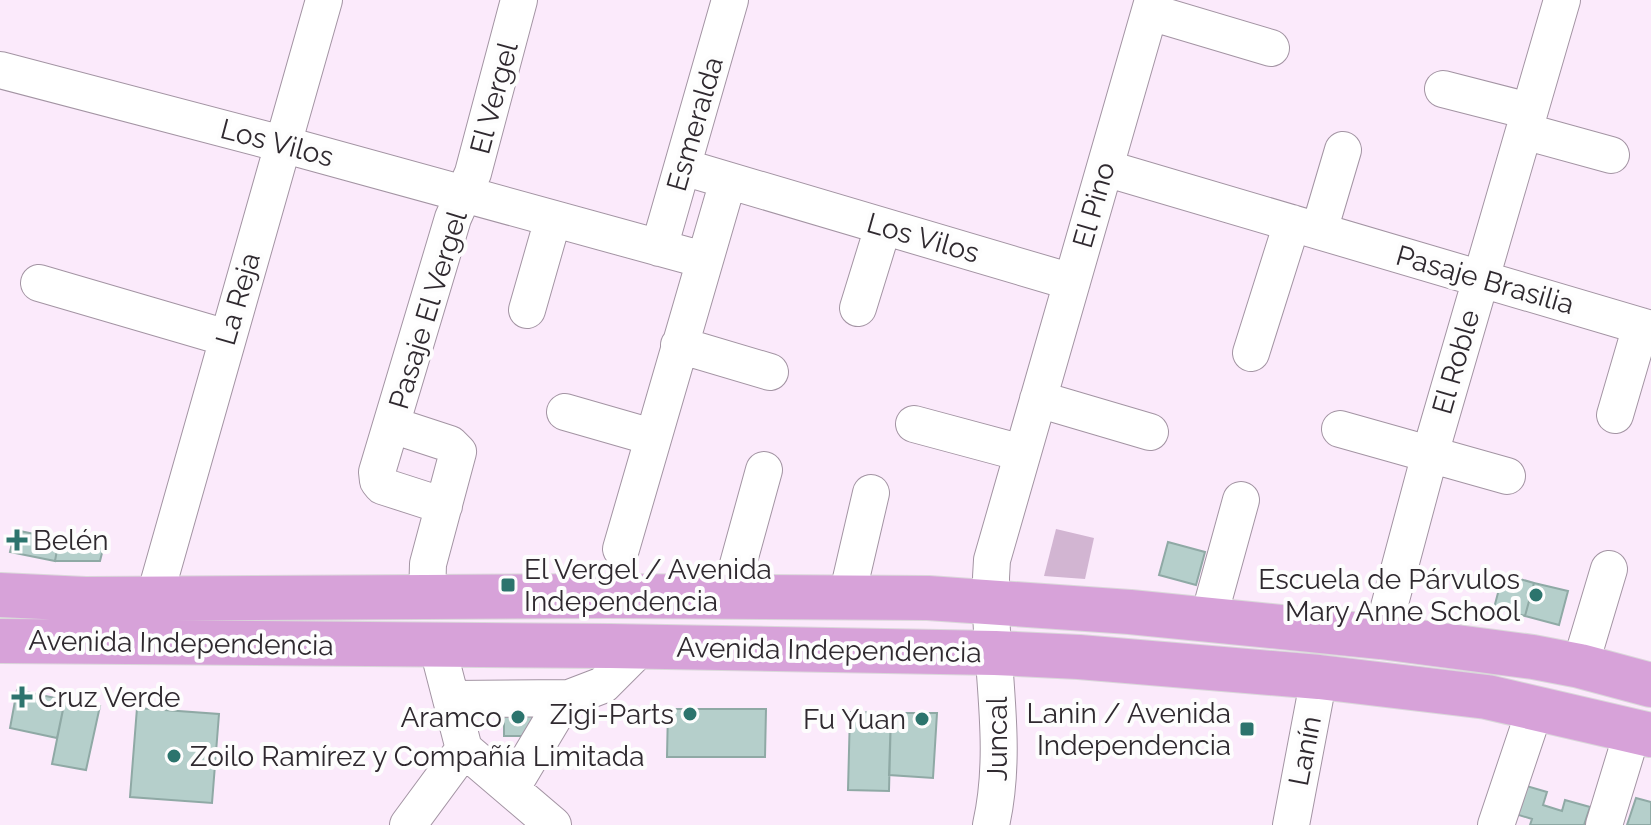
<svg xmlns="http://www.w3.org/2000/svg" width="1651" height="825" font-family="Raleway,sans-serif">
	<rect width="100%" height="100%" fill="#fbeafb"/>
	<path fill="#d2b5d2" d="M 1056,529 L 1094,538 L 1085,579 L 1044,576 Z"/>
	<path fill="#b5cfcb" stroke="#8fa9a5" stroke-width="2" d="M 15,530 L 59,539 L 55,561 L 10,552 Z
		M 59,539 L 103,549 L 100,561 L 55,561 Z
		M 1168,542 L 1205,552 L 1196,585 L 1159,575 Z
		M 1503,574 L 1534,583 L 1525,616 L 1494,608 Z
		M 1534,583 L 1568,591 L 1559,625 L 1525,616 Z
		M 17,690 L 65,700 L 57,738 L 10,728 Z
		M 65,700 L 100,706 L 86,770 L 52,764 Z
		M 544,704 L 544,736 L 504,736 L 504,705 Z
		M 137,708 L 219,714 L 212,803 L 130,797 Z
		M 668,709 L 766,709 L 765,757 L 667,757 Z
		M 850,712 L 891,713 L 889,791 L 848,790 Z
		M 891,713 L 937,713 L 933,778 L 889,775 Z
		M 1523,785 L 1547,792 L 1543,805 L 1562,811 L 1565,800 L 1590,807 L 1584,825 L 1530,825 L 1532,819 L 1509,812 Z
		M 1636,798 L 1651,802 L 1651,825 L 1627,825 Z"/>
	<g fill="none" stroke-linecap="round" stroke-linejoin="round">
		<g stroke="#a394a3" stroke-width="38">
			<path id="minor" d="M 1150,12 L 1271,48
				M 0,70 L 282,144 L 704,260
				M 1443,89 L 1529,111
				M 1524,131 L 1611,155
				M 683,167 L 1072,282
				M 1105,168 L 1651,329
				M 1319,231 L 1343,150
				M 659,248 L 730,0
				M 39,283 L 227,338
				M 858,308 L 883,227
				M 527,310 L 553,219
				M 679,345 L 770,372
				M 1251,353 L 1292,223
				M 1038,399 L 1150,432
				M 565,412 L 652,437
				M 1615,415 L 1641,326
				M 914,424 L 1022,453
				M 392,425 L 450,444 L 458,452 L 428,564 L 427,597
				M 1340,429 L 1507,476
				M 444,506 L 382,486 L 378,481 L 377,472 L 453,218 L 473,173 L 519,0
				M 621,549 L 728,181
				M 847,596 L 871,493
				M 729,597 L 764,470
				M 154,599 L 324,0
				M 1208,620 L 1241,500
				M 1381,637 L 1430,454 L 1562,0
				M 1580,666 L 1609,569
				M 451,699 L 569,698 L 603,685 L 642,646
				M 464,749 L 553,825
				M 511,789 L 557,712 L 569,698
				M 408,825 L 464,749 L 437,645
				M 991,825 C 1011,737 985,648 992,560 L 1153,0
				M 1291,825 L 1319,677
				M 1496,825 L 1536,706
				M 1604,825 L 1633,730"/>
		</g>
		<g stroke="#dad8da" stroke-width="46">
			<path id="major" d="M 0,595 L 85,599 L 607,596 L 928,598 L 1130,612 L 1381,637 L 1533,657 L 1580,666 L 1651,685
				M 0,641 L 610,646 L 995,653 L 1079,657 L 1319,677 L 1487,697 L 1651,735"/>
		</g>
		<use href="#minor" stroke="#fff" stroke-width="36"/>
		<use href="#major" stroke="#d7a2d9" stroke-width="44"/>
	</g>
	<g fill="#2c746d" stroke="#fdfdfd" stroke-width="3">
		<path d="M13 528h8v8h8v8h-8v8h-8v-8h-8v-8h8z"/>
		<rect x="500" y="577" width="16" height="16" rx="4"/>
		<circle cx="1536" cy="595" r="8"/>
		<path d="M18 685h8v8h8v8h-8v8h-8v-8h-8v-8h8z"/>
		<circle cx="690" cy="714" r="8"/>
		<circle cx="518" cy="717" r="8"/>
		<circle cx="922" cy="719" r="8"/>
		<rect x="1239" y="721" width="16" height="16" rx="4"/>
		<circle cx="174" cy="756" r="8"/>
	</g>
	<g text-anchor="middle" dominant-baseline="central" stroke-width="8" stroke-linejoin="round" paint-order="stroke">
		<g font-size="28" fill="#2f292f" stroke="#fdfdfd">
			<text transform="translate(494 98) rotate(-75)">El Vergel</text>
			<text transform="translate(695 124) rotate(-74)">Esmeralda</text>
			<text transform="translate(277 143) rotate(15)">Los Vilos</text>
			<text transform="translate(1094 205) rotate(-74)">El Pino</text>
			<text transform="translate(923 238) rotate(16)">Los Vilos</text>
			<text transform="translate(1485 280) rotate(16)">Pasaje Brasilia</text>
			<text transform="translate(238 299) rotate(-74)">La Reja</text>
			<text transform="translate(428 310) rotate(-73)">Pasaje El Vergel</text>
			<text transform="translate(1456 362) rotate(-74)">El Roble</text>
			<text transform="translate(181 643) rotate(1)">Avenida Independencia</text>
			<text transform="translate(829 650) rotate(1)">Avenida Independencia</text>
			<text transform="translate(997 739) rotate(-90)">Juncal</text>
			<text transform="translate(1305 751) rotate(-79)">Lanín</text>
		</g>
		<g font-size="28" fill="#2f292f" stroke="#fdfdfd" text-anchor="end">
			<text x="33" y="540" text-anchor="start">Belén</text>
			<text x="524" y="569" text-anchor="start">El Vergel / Avenida<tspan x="524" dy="32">Independencia</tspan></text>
			<text x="1520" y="579">Escuela de Párvulos<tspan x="1520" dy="32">Mary Anne School</tspan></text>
			<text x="38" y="697" text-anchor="start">Cruz Verde</text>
			<text x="1231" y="713">Lanin / Avenida<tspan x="1231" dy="32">Independencia</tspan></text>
			<text x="674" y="714">Zigi-Parts</text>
			<text x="502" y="717">Aramco</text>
			<text x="906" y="719">Fu Yuan</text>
			<text x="190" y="756" text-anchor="start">Zoilo Ramírez y Compañía Limitada</text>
		</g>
	</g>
</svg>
